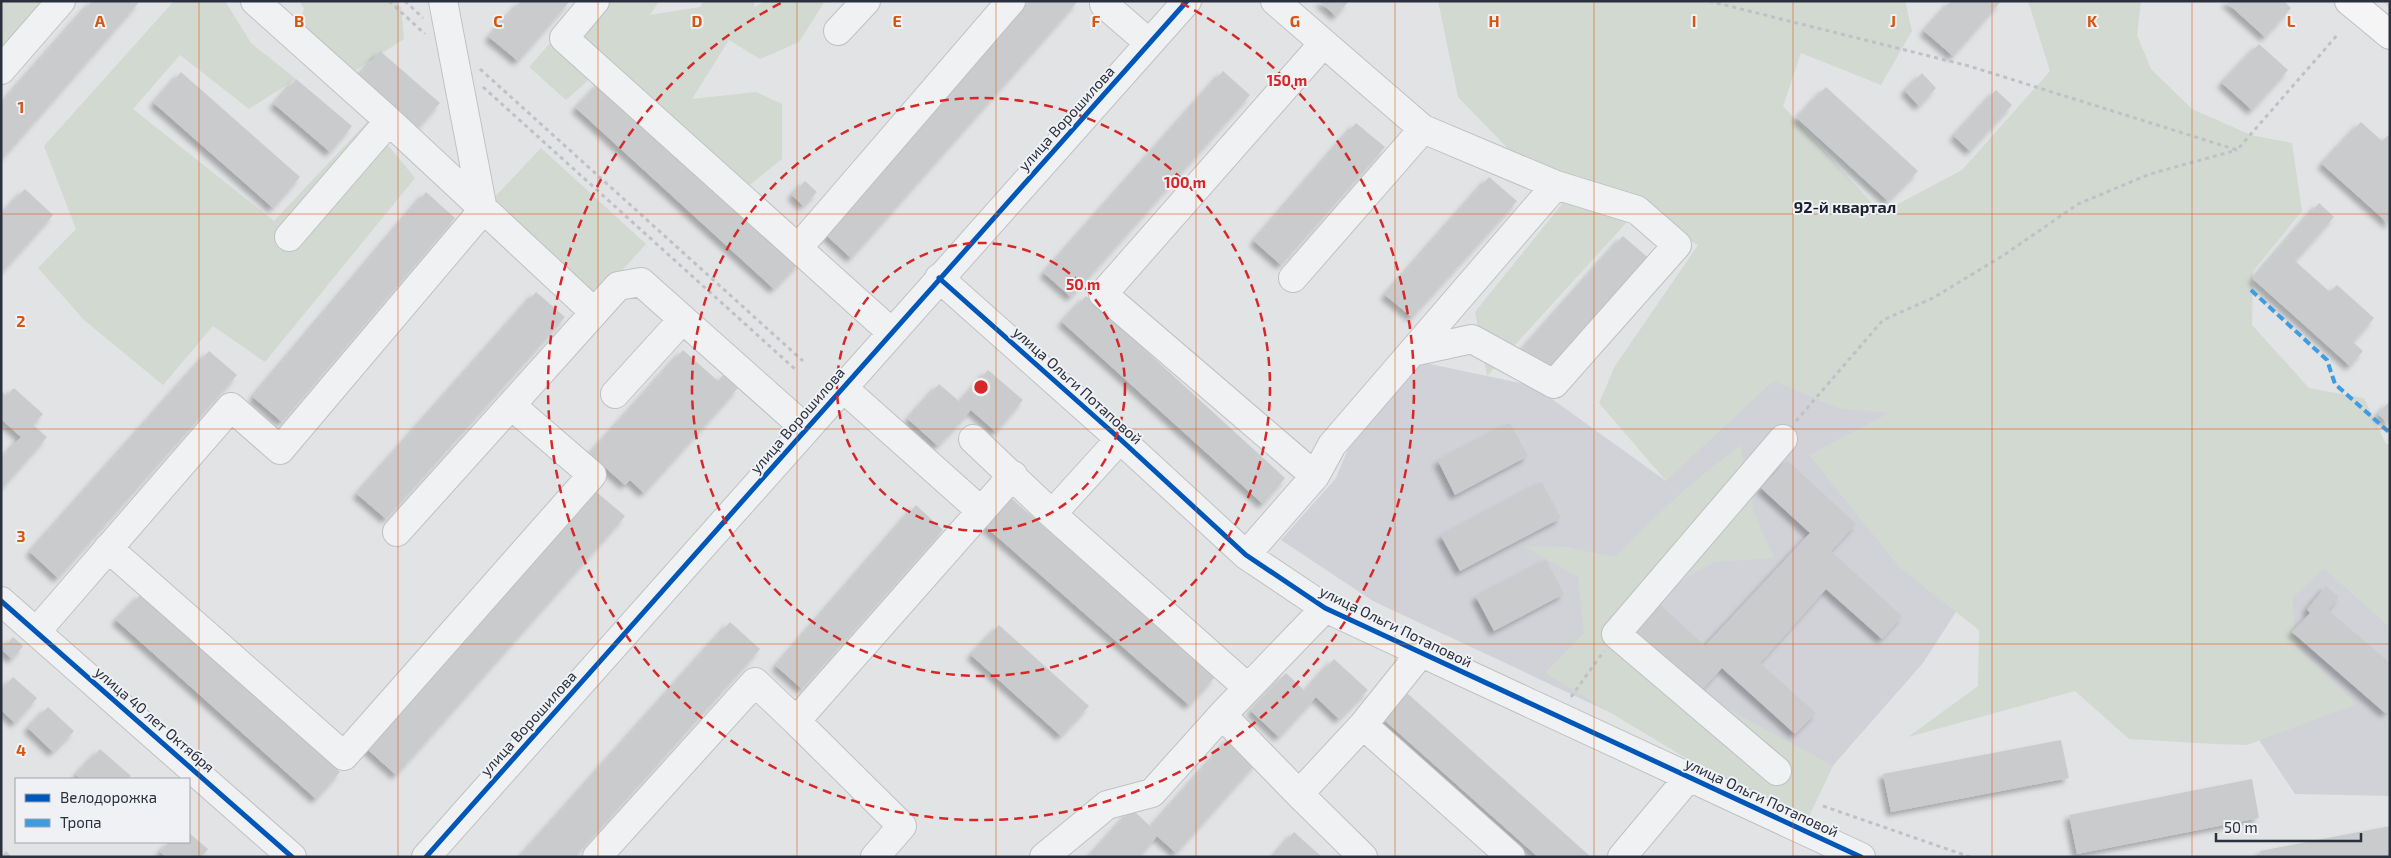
<svg xmlns="http://www.w3.org/2000/svg" width="2391" height="858" font-family="'Exo 2',sans-serif">
	<defs>
		<filter id="shadow"><feDropShadow dx="-4.5" dy="4.5" stdDeviation="2.5" flood-color="#0004"/></filter>
	</defs>
	<rect width="100%" height="100%" fill="#e1e3e5"/>
	<path fill="#d0d2d8" d="M 1770,356 L 1821,401 L 1850,374 L 2010,528 L 1923,663 L 1801,802 L 1373,601 L 1281,540 L 1336,478 L 1361,417 L 1411,360 L 1534,386 L 1666,481 Z
		M 2390,535 L 2390,796 L 2295,794 L 2189,635 Z"/>
	<path fill="#d2d9d1" d="M 1,1 L 68,1 L 1,88 Z
		M 174,1 L 225,1 L 251,43 L 296,79 L 249,109 L 180,55 L 133,109 L 274,221 L 368,121 L 415,178 L 265,362 L 213,326 L 163,385 L 84,320 L 38,268 L 76,229 L 44,146 Z
		M 299,1 L 395,1 L 401,7 L 404,39 L 342,79 L 296,38 L 304,8 Z
		M 587,1 L 659,1 L 650,15 L 700,7 L 703,1 L 754,1 L 754,7 L 766,1 L 825,1 L 799,42 L 760,59 L 729,40 L 692,99 L 756,92 L 782,104 L 782,159 L 747,187 L 611,60 L 566,100 L 529,67 Z
		M 1438,1 L 1905,1 L 1912,31 L 1881,85 L 1801,53 L 1783,106 L 1881,213 L 1962,170 L 2050,71 L 2028,1 L 2141,1 L 2137,35 L 2151,69 L 2192,109 L 2251,135 L 2292,143 L 2302,211 L 2253,271 L 2252,325 L 2309,388 L 2364,398 L 2386,444 L 2390,444 L 2390,627 L 2324,569 L 2292,598 L 2296,646 L 2357,704 L 2247,745 L 2215,744 L 2129,739 L 2075,691 L 1908,737 L 1978,686 L 1979,630 L 1900,568 L 1809,455 L 1889,413 L 1842,409 L 1773,381 L 1666,481 L 1599,403 L 1615,366 L 1698,245 L 1637,211 L 1487,376 L 1475,312 L 1562,204 L 1458,97 Z
		M 541,148 L 646,244 L 595,300 L 489,203 Z
		M 1740,445 L 1756,517 L 1774,558 L 1714,562 L 1618,617 L 1642,662 L 1833,766 L 1803,829 L 1545,673 L 1584,633 L 1578,577 L 1523,546 L 1566,547 L 1614,557 L 1685,489 Z"/>
	<path fill="#c9cbcd" filter="url(#shadow)" d="M 92,1 L 140,1 L 1,160 L 1,104 Z
		M 521,1 L 570,1 L 518,61 L 489,37 Z
		M 1029,1 L 1078,1 L 851,258 L 825,234 Z
		M 1319,1 L 1349,1 L 1336,16 Z
		M 1951,1 L 2001,1 L 1953,56 L 1924,31 Z
		M 2225,1 L 2284,1 L 2291,8 L 2265,37 Z
		M 2259,44 L 2288,70 L 2252,110 L 2222,83 Z
		M 380,51 L 440,103 L 416,130 L 356,79 Z
		M 1223,71 L 1250,95 L 1071,297 L 1044,273 Z
		M 181,72 L 300,177 L 273,208 L 154,103 Z
		M 1922,73 L 1936,88 L 1919,106 L 1905,91 Z
		M 296,79 L 352,126 L 330,152 L 274,104 Z
		M 602,81 L 800,262 L 774,289 L 576,108 Z
		M 1826,87 L 1918,171 L 1888,201 L 1797,118 Z
		M 1996,90 L 2012,105 L 1970,151 L 1954,136 Z
		M 2361,122 L 2382,141 L 2390,134 L 2390,225 L 2322,164 Z
		M 1356,123 L 1385,147 L 1281,265 L 1254,241 Z
		M 1489,177 L 1517,201 L 1412,317 L 1385,295 Z
		M 805,181 L 817,192 L 803,206 L 792,195 Z
		M 25,189 L 53,215 L 1,273 L 1,215 Z
		M 426,192 L 455,218 L 282,422 L 253,397 Z
		M 2319,203 L 2334,217 L 2295,261 L 2330,292 L 2337,285 L 2374,318 L 2353,342 L 2363,351 L 2350,366 L 2253,279 Z
		M 1623,236 L 1652,261 L 1548,376 L 1521,351 Z
		M 536,292 L 565,317 L 386,519 L 357,494 Z
		M 1086,296 L 1285,478 L 1263,504 L 1062,322 Z
		M 683,350 L 718,381 L 723,375 L 738,388 L 644,493 L 630,480 L 625,485 L 590,454 Z
		M 209,351 L 237,375 L 58,578 L 30,552 Z
		M 988,370 L 1023,400 L 996,432 L 971,410 L 938,446 L 908,419 L 939,384 L 960,402 Z
		M 14,388 L 43,414 L 33,425 L 47,437 L 1,489 L 1,459 L 21,437 L 1,419 L 1,391 L 6,396 Z
		M 2390,401 L 2390,425 L 2378,414 Z
		M 1510,423 L 1528,456 L 1455,495 L 1438,461 Z
		M 1787,460 L 1856,524 L 1831,551 L 1902,616 L 1882,639 L 1826,589 L 1760,663 L 1816,713 L 1795,734 L 1722,668 L 1698,694 L 1630,632 L 1657,602 L 1705,646 L 1810,533 L 1761,488 Z
		M 1542,482 L 1561,518 L 1460,571 L 1441,536 Z
		M 594,490 L 625,516 L 396,775 L 366,748 Z
		M 1011,498 L 1215,677 L 1189,705 L 986,527 Z
		M 916,505 L 943,530 L 802,689 L 776,666 Z
		M 1546,560 L 1564,594 L 1494,631 L 1476,597 Z
		M 2326,586 L 2339,597 L 2328,610 L 2390,663 L 2390,709 L 2385,713 L 2292,632 L 2310,613 L 2307,609 Z
		M 141,594 L 340,772 L 316,799 L 116,620 Z
		M 730,622 L 760,649 L 575,857 L 520,857 Z
		M 999,625 L 1089,706 L 1061,736 L 971,655 Z
		M 13,637 L 23,646 L 12,659 L 2,650 Z
		M 1334,659 L 1368,690 L 1339,719 L 1316,697 L 1279,737 L 1251,711 L 1286,673 L 1305,691 Z
		M 13,677 L 37,698 L 15,723 L 1,710 L 1,690 Z
		M 1407,693 L 1591,857 L 1538,857 L 1383,719 Z
		M 48,707 L 74,731 L 53,752 L 28,728 Z
		M 1230,738 L 1257,762 L 1176,853 L 1157,836 L 1139,857 L 1089,857 L 1132,809 L 1151,827 Z
		M 2061,740 L 2069,778 L 1891,812 L 1883,774 Z
		M 100,749 L 131,776 L 128,779 L 81,779 L 76,775 Z
		M 2252,779 L 2259,818 L 2077,854 L 2069,815 Z
		M 2390,826 L 2390,857 L 2261,857 L 2260,851 Z
		M 1294,832 L 1322,857 L 1273,857 Z
		M 189,833 L 208,849 L 201,857 L 166,857 L 160,852 L 169,842 L 189,842 Z
		M 6,851 L 12,857 L 1,857 Z"/>
	<g fill="none" stroke-linecap="round" stroke-linejoin="round">
		<g stroke="#bfc1c3" stroke-width="30">
			<path id="minor" d="M 255,1 L 389,121
				M 595,1 L 564,38 L 891,332
				M 1275,1 L 1423,129 L 1556,185 L 1637,210 L 1677,245 L 1554,384 L 1472,339 L 1412,352
				M 1104,4 L 1149,43
				M 838,31 L 866,1
				M 1,70 L 61,1
				M 289,237 L 389,121 L 594,312
				M 799,247 L 1011,1
				M 939,278 L 1120,439 L 1246,555 L 1325,608 L 1861,857
				M 1293,278 L 1423,129
				M 842,387 L 981,511
				M 615,394 L 683,319
				M 973,439 L 1052,514 L 1248,688
				M 1315,476 L 1103,294 L 1322,45
				M 1052,514 L 1120,439
				M 397,532 L 618,286 L 641,282 L 806,429
				M 108,548 L 344,756 L 592,475 L 511,405
				M 1246,555 L 1315,476 L 1332,445 L 1556,185
				M 1,601 L 292,857
				M 36,632 L 231,407 L 280,450 L 483,210 L 443,1
				M 1222,715 L 1299,794
				M 796,721 L 902,826 L 875,857
				M 1363,725 L 1511,857
				M 1777,771 L 1616,634 L 1783,439
				M 426,857 L 1187,1
				M 597,857 L 755,682 L 796,721 L 1013,475
				M 1044,857 L 1107,805 L 1152,793 L 1222,715 L 1325,608
				M 1363,857 L 1299,794 L 1363,725 L 1420,654
				M 1622,857 L 1689,777"/>
		</g>
		<g stroke="#bec0c3" stroke-width="30">
			<path id="major" d="M 2349,1 L 2390,35"/>
		</g>
		<path stroke="#c0c1c6" stroke-width="3" stroke-dasharray="4 4" stroke-linecap="butt" d="M 389,1 L 425,34
			M 405,1 L 423,18
			M 1709,1 L 1969,66 L 2237,150 L 2339,33
			M 480,69 L 803,361
			M 483,87 L 796,370
			M 1796,421 L 1883,320 L 1933,298 L 2004,255 L 2078,204 L 2150,174 L 2237,150
			M 1571,697 L 1604,651
			M 1823,806 L 1970,857"/>
		<use href="#minor" stroke="#f0f1f3" stroke-width="28"/>
		<use href="#major" stroke="#f5f5f6" stroke-width="28"/>
		<path stroke="#cacbcd" stroke-width="1" d="M 2383,1 L 2390,7"/>
		<path stroke="#3d9de3" stroke-width="4" stroke-dasharray="8 4" stroke-linecap="butt" d="M 2251,290 L 2327,360 L 2335,384 L 2390,433"/>
		<g stroke="#eff1f5" stroke-width="8">
			<path id="cycleway" d="M 939,278 L 1120,439 L 1246,555 L 1325,608 L 1861,857
				M 1,601 L 292,857
				M 426,857 L 1187,1"/>
		</g>
		<use href="#cycleway" stroke="#0057b8" stroke-width="5"/>
	</g>
	<path fill="none" stroke="#d55511" stroke-width="1" stroke-opacity="0.55" d="M 199,1 L 199,857M 398,1 L 398,857M 598,1 L 598,857M 797,1 L 797,857M 996,1 L 996,857M 1196,1 L 1196,857M 1395,1 L 1395,857M 1594,1 L 1594,857M 1793,1 L 1793,857M 1992,1 L 1992,857M 2192,1 L 2192,857M 1,214 L 2390,214M 1,429 L 2390,429M 1,644 L 2390,644"/>
	<g fill="none" stroke="#d62828" stroke-width="2.5" stroke-dasharray="9 6">
		<circle cx="981" cy="387" r="144"/>
		<circle cx="981" cy="387" r="289"/>
		<path d="M1181 3A433 433 0 1 1 781 3"/>
	</g>
	<g text-anchor="middle" dominant-baseline="central" stroke-width="4" stroke-linejoin="round" paint-order="stroke">
		<g font-size="15" fill="#2a303d" stroke="#eff1f5">
			<text transform="translate(1066 118) rotate(-48)">улица Ворошилова</text>
			<text transform="translate(1078 385) rotate(42)">улица Ольги Потаповой</text>
			<text transform="translate(797 420) rotate(-49)">улица Ворошилова</text>
			<text transform="translate(1396 626) rotate(26)">улица Ольги Потаповой</text>
			<text transform="translate(155 719) rotate(41)">улица 40 лет Октября</text>
			<text transform="translate(528 723) rotate(-48)">улица Ворошилова</text>
			<text transform="translate(1762 797) rotate(25)">улица Ольги Потаповой</text>
		</g>
		<g font-size="16" font-weight="bold" fill="#1c222e" stroke="#eff1f5">
			<text x="1845" y="206">92-й квартал</text>
		</g>
	</g>
	<g font-size="16" text-anchor="middle" font-weight="bold" fill="#d55511" stroke="#eff1f5" stroke-width="4" stroke-linejoin="round" paint-order="stroke">
		<text x="100" y="27">A</text>
		<text x="299" y="27">B</text>
		<text x="498" y="27">C</text>
		<text x="697" y="27">D</text>
		<text x="897" y="27">E</text>
		<text x="1096" y="27">F</text>
		<text x="1295" y="27">G</text>
		<text x="1494" y="27">H</text>
		<text x="1694" y="27">I</text>
		<text x="1893" y="27">J</text>
		<text x="2092" y="27">K</text>
		<text x="2291" y="27">L</text>
		<text x="21" y="113">1</text>
		<text x="21" y="327">2</text>
		<text x="21" y="542">3</text>
		<text x="21" y="756">4</text>
	</g>
	<circle cx="981" cy="387" r="8" fill="#d62828" stroke="#eff1f5" stroke-width="2.5"/>
	<g font-size="15" text-anchor="middle" font-weight="bold" fill="#d62828" stroke="#eff1f5" stroke-width="4" stroke-linejoin="round" paint-order="stroke">
		<text x="1287" y="86">150 m</text>
		<text x="1185" y="188">100 m</text>
		<text x="1083" y="290">50 m</text>
	</g>
	<rect width="2391" height="858" fill="none" stroke="#2a303d" stroke-width="5"/>
	<rect x="15" y="778" width="175" height="65" fill="#eff1f5" stroke="#a0a4ab"/>
	<rect x="25" y="794" width="25" height="8" fill="#0057b8" stroke="#a0a4ab"/>
	<text x="60" y="803" font-size="15" fill="#2a303d">Велодорожка</text>
	<rect x="25" y="819" width="25" height="8" fill="#3d9de3" stroke="#a0a4ab"/>
	<text x="60" y="828" font-size="15" fill="#2a303d">Тропа</text>
	<path d="M2216 833v8h145v-8" fill="none" stroke="#2a303d" stroke-width="2.5"/>
	<text x="2224" y="833" font-size="15" fill="#2a303d" stroke="#eff1f5" stroke-width="4" paint-order="stroke">50 m</text>
</svg>
